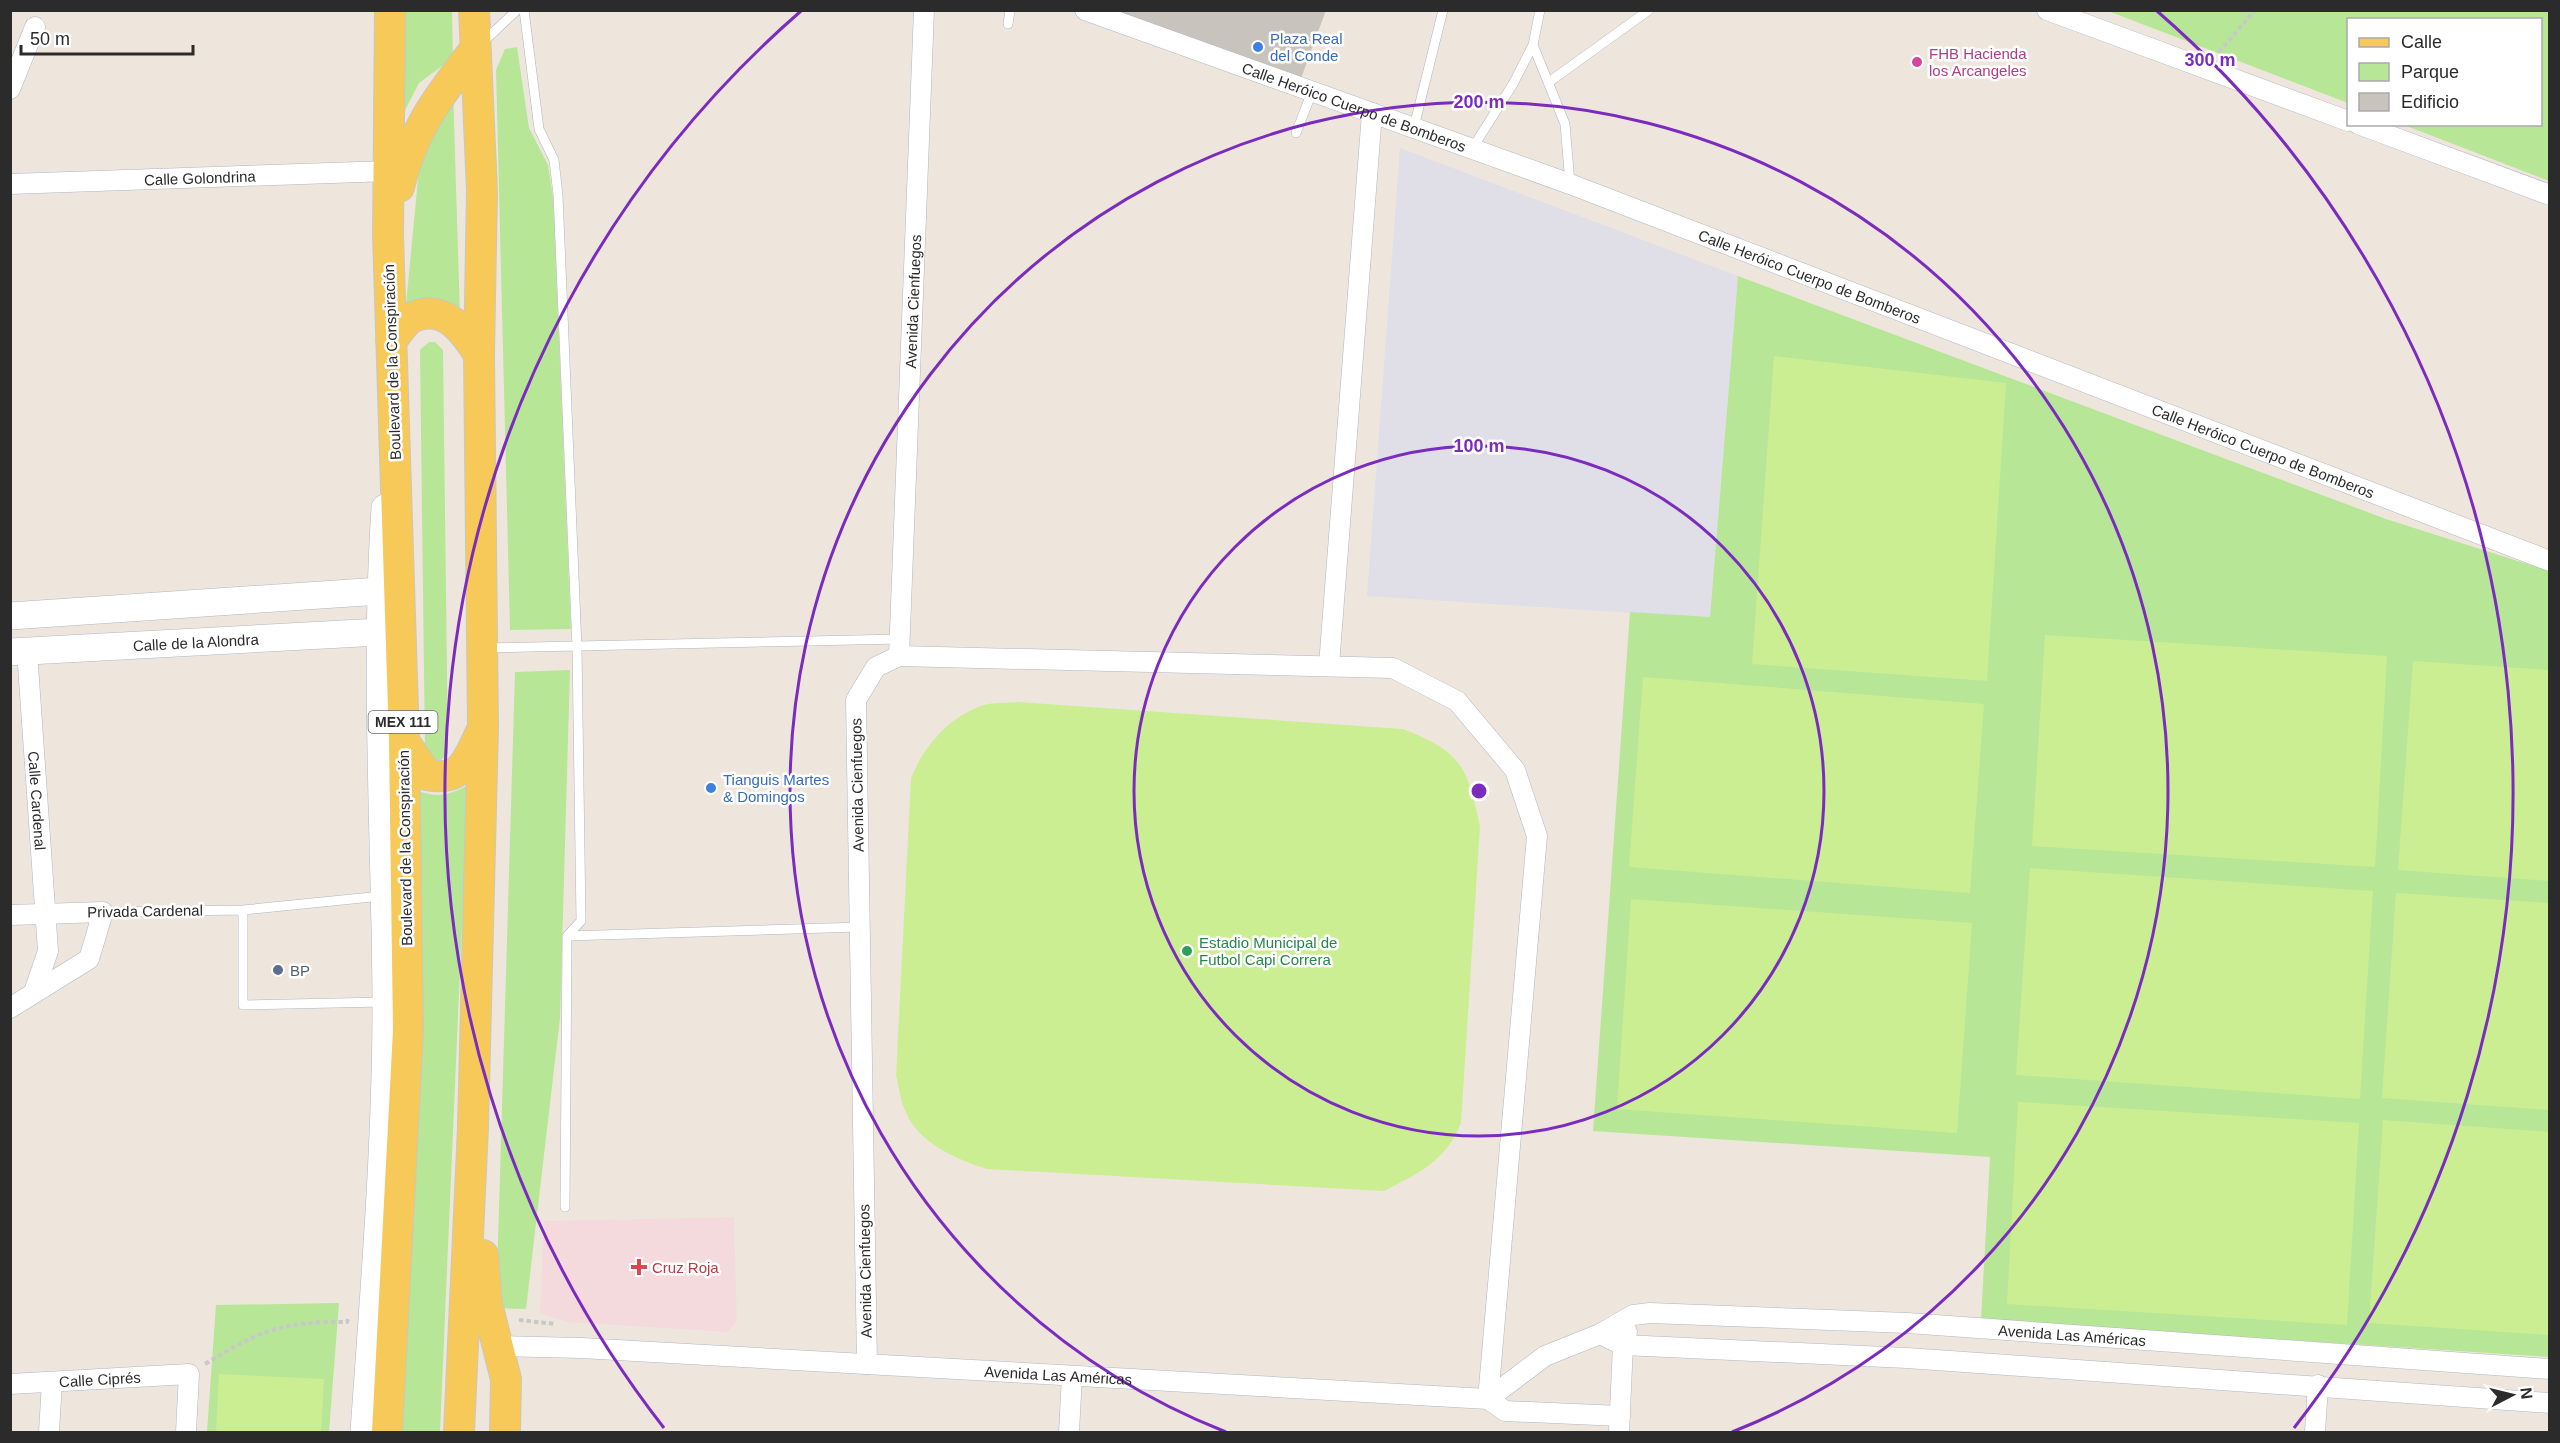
<svg xmlns="http://www.w3.org/2000/svg" width="2560" height="1443" font-family="Arial,sans-serif">
	<rect width="100%" height="100%" fill="#eee6dd"/>
	<path fill="#e0dee6" d="M 1400,148 L 1738,276 L 1710,618 L 1367,596 Z"/>
	<path fill="#f5dadd" d="M 734,1217 L 737,1321 L 728,1332 L 567,1322 L 540,1313 L 544,1221 Z"/>
	<path fill="#b7e697" d="M 399,11 L 452,11 L 453,58 L 419,83 L 396,128 Z
		M 2108,11 L 2549,11 L 2549,181 L 2404,125 L 2540,124 L 2540,20 L 2348,20 L 2348,103 Z
		M 517,47 L 529,128 L 548,165 L 553,197 L 571,629 L 510,630 L 496,70 L 505,49 Z
		M 453,88 L 460,317 L 405,315 L 420,158 Z
		M 1738,276 L 2386,519 L 2549,571 L 2549,1357 L 1981,1320 L 1990,1157 L 1593,1131 L 1630,612 L 1710,617 Z
		M 429,342 L 435,342 L 443,350 L 448,753 L 440,761 L 432,761 L 425,752 L 420,350 Z
		M 570,670 L 560,1018 L 526,1309 L 496,1308 L 515,672 Z
		M 468,785 L 440,1432 L 398,1432 L 411,788 C 433,798 447,797 468,785 Z
		M 339,1303 L 329,1432 L 207,1432 L 216,1305 Z"/>
	<path fill="#ccee93" d="M 1774,356 L 2006,383 L 1987,681 L 1752,664 Z
		M 2045,635 L 2387,656 L 2375,867 L 2032,846 Z
		M 2413,661 L 2549,670 L 2549,881 L 2398,870 Z
		M 1643,677 L 1984,704 L 1970,893 L 1629,867 Z
		M 1018,702 L 1403,729 C 1462,752 1467,766 1480,826 L 1461,1123 C 1446,1161 1419,1173 1384,1191 L 987,1169 C 955,1159 916,1142 904,1108 C 900,1098 899,1086 896,1076 L 911,778 C 924,746 948,718 981,706 C 991,702 1007,703 1018,702 Z
		M 2030,868 L 2373,891 L 2360,1099 L 2016,1075 Z
		M 2396,893 L 2549,903 L 2549,1110 L 2382,1098 Z
		M 1631,899 L 1972,923 L 1957,1133 L 1617,1109 Z
		M 2018,1102 L 2359,1123 L 2347,1325 L 2007,1304 Z
		M 2383,1120 L 2549,1132 L 2549,1335 L 2369,1323 Z
		M 219,1374 L 324,1379 L 321,1432 L 216,1432 Z"/>
	<path fill="#c9c3bd" d="M 1108,10 L 1326,10 L 1299,84 Z"/>
	<g fill="none" stroke-linecap="round" stroke-linejoin="round">
		<g stroke="#b1b5c0" stroke-width="10">
			<path id="lane" d="M 524,10 L 539,129 L 554,160 L 558,195 L 577,648 L 581,921 L 567,936 L 565,1207
				M 1008,24 L 1010,10
				M 481,44 L 517,10
				M 1533,45 L 1565,124 L 1570,183
				M 1549,82 L 1649,10
				M 1414,127 L 1443,10
				M 1296,133 L 1312,92
				M 1472,149 L 1513,84 L 1533,45 L 1540,10
				M 485,648 L 900,639
				M 243,910 L 243,1005 L 383,1002
				M 103,912 L 243,910 L 382,896
				M 567,936 L 859,927"/>
		</g>
		<g stroke="#b1b5c0" stroke-width="21">
			<g id="street">
				<path id="s1" d="M 1085,10 L 1570,184 L 2550,561"/>
				<path d="M 2047,10 L 2348,121"/>
				<path d="M 10,89 L 35,27"/>
				<path d="M 2358,124 L 2550,195"/>
				<path id="s2" d="M 10,184 L 389,171"/>
				<path id="s3" d="M 27,651 L 48,951 L 34,992"/>
				<path d="M 899,656 L 1393,668 L 1457,701 L 1515,770 L 1537,836 L 1488,1399 L 1505,1411 L 1620,1416"/>
				<path d="M 1329,665 L 1372,113"/>
				<path d="M 10,915 L 103,912 L 89,959 L 10,1008"/>
				<path d="M 1600,1334 L 1623,1345 L 1907,1358 L 2550,1403"/>
				<path id="s4" d="M 498,1346 L 581,1348 L 1488,1399 L 1545,1356 L 1600,1334 L 1633,1315 L 1650,1313 L 1907,1323 L 2550,1369"/>
				<path id="s5" d="M 867,1364 L 856,700 L 876,667 L 899,656 L 924,10"/>
				<path id="s6" d="M 10,1384 L 189,1374 L 186,1432"/>
				<path d="M 49,1432 L 52,1382"/>
				<path d="M 1069,1432 L 1072,1376"/>
				<path d="M 1619,1432 L 1623,1345 L 1627,1332"/>
				<path d="M 2315,1432 L 2318,1385"/>
			</g>
		</g>
		<g stroke="#b1b5c0" stroke-width="28">
			<g id="secondary">
				<path d="M 10,616 L 380,591"/>
				<path id="s7" d="M 10,652 L 380,632"/>
				<path d="M 364,1432 C 374,1289 386,1145 386,1001 C 385,836 374,672 385,508"/>
			</g>
		</g>
		<g stroke="#c8c8c8" stroke-width="32">
			<path id="primary" d="M 399,187 C 413,128 439,96 475,49
				M 391,341 C 397,334 405,321 413,317 C 445,303 465,332 479,355
				M 404,741 L 427,775 C 463,782 467,760 481,732
				M 483,1255 L 487,1304 L 506,1379 L 505,1432
				M 387,1432 L 408,1030 L 404,741 L 388,235 L 390,10
				M 459,1432 L 473,1127 L 483,728 L 479,355 L 482,191 L 474,10"/>
		</g>
		<path stroke="#c8c8c8" stroke-width="4" stroke-dasharray="4.5 3" stroke-linecap="butt" d="M 2219,52 L 2255,10
			M 519,1320 L 555,1324
			M 205,1364 C 259,1331 282,1321 347,1322 L 348,1319"/>
		<use href="#lane" stroke="#fff" stroke-width="9"/>
		<use href="#street" stroke="#fff" stroke-width="20"/>
		<use href="#secondary" stroke="#fff" stroke-width="27"/>
		<use href="#primary" stroke="#f6c959" stroke-width="30"/>
	</g>
	<g fill="none" stroke="#7b2cbf" stroke-width="3">
		<circle cx="1479" cy="791" r="345"/>
		<path d="M1226 1432A689 689 0 1 1 1732 1432"/>
		<path d="M664 1428A1034 1034 0 0 1 801 11M2157 11A1034 1034 0 0 1 2294 1428"/>
	</g>
	<g fill="#3f7fe0" stroke="#fff" stroke-width="2">
		<circle cx="1258" cy="47" r="6"/>
		<circle cx="711" cy="788" r="6"/>
	</g>
	<circle fill="#d1479c" stroke="#fff" stroke-width="2" cx="1917" cy="62" r="6"/>
	<circle fill="#2e9e5b" stroke="#fff" stroke-width="2" cx="1187" cy="951" r="6"/>
	<circle fill="#5c6f8a" stroke="#fff" stroke-width="2" cx="278" cy="970" r="6"/>
	<path fill="#e0444e" stroke="#fff" stroke-width="2" d="M636 1258h6v6h6v6h-6v6h-6v-6h-6v-6h6z"/>
	<g text-anchor="middle" dominant-baseline="central" stroke-width="5" stroke-linejoin="round" paint-order="stroke">
		<rect fill="#fff" stroke="#6b6b6b" stroke-width="1.5" x="368.5" y="711" width="69" height="22" rx="4.5"/>
		<g font-size="14" font-weight="bold" fill="#2b2b2b">
			<text x="403" y="722">MEX 111</text>
		</g>
		<g font-size="15" fill="#366cbe" stroke="#fff" text-anchor="start">
			<text x="1270" y="38">Plaza Real<tspan x="1270" dy="17">del Conde</tspan></text>
			<text x="723" y="779">Tianguis Martes<tspan x="723" dy="17">&amp; Domingos</tspan></text>
		</g>
		<g font-size="15" fill="#b23c85" stroke="#fff" text-anchor="start">
			<text x="1929" y="53">FHB Hacienda<tspan x="1929" dy="17">los Arcangeles</tspan></text>
		</g>
		<g font-size="15" fill="#2b2b2b" stroke="#fff">
			<text stroke="none"><textPath href="#s1" startOffset="286">Calle Heróico Cuerpo de Bomberos</textPath></text>
			<text stroke="none"><textPath href="#s2" startOffset="190">Calle Golondrina</textPath></text>
			<text stroke="none"><textPath href="#s1" startOffset="772">Calle Heróico Cuerpo de Bomberos</textPath></text>
			<text stroke="none"><textPath href="#s5" startOffset="1083">Avenida Cienfuegos</textPath></text>
			<text transform="translate(392 362) rotate(-92)">Boulevard de la Conspiración</text>
			<text stroke="none"><textPath href="#s1" startOffset="1258">Calle Heróico Cuerpo de Bomberos</textPath></text>
			<text stroke="none"><textPath href="#s7" startOffset="186">Calle de la Alondra</textPath></text>
			<text transform="translate(857 785) rotate(-91)">Avenida Cienfuegos</text>
			<text stroke="none"><textPath href="#s3" startOffset="150">Calle Cardenal</textPath></text>
			<text transform="translate(405 848) rotate(-91)">Boulevard de la Conspiración</text>
			<text transform="translate(145 911) rotate(-1)">Privada Cardenal</text>
			<text transform="translate(865 1271) rotate(-91)">Avenida Cienfuegos</text>
			<text stroke="none"><textPath href="#s4" startOffset="1600">Avenida Las Américas</textPath></text>
			<text stroke="none"><textPath href="#s4" startOffset="561">Avenida Las Américas</textPath></text>
			<text stroke="none"><textPath href="#s6" startOffset="90">Calle Ciprés</textPath></text>
		</g>
		<g font-size="15" fill="#27864d" stroke="#fff" text-anchor="start">
			<text x="1199" y="942">Estadio Municipal de<tspan x="1199" dy="17">Futbol Capi Correra</tspan></text>
		</g>
		<g font-size="15" fill="#4e5e75" stroke="#fff" text-anchor="start">
			<text x="290" y="970">BP</text>
		</g>
		<g font-size="15" fill="#be3a42" stroke="#fff" text-anchor="start">
			<text x="652" y="1267">Cruz Roja</text>
		</g>
	</g>
	<circle cx="1479" cy="791" r="9" fill="#7b2cbf" stroke="#fff" stroke-width="3"/>
	<g font-size="18" text-anchor="middle" font-weight="bold" fill="#7b2cbf" stroke="#fff" stroke-width="5" stroke-linejoin="round" paint-order="stroke">
		<text x="2210" y="66">300 m</text>
		<text x="1479" y="108">200 m</text>
		<text x="1479" y="452">100 m</text>
	</g>
	<rect width="2560" height="1443" fill="none" stroke="#2b2b2b" stroke-width="24"/>
	<rect x="2347" y="18" width="195" height="108" fill="#ffffff" stroke="#aaaaaa" stroke-width="1.5"/>
	<rect x="2359" y="38" width="30" height="9" fill="#f6c959" stroke="#aaaaaa" stroke-width="1.5"/>
	<text x="2401" y="48" font-size="18" fill="#2b2b2b">Calle</text>
	<rect x="2359" y="63" width="30" height="18" fill="#b7e697" stroke="#aaaaaa" stroke-width="1.5"/>
	<text x="2401" y="78" font-size="18" fill="#2b2b2b">Parque</text>
	<rect x="2359" y="93" width="30" height="18" fill="#c9c3bd" stroke="#aaaaaa" stroke-width="1.5"/>
	<text x="2401" y="108" font-size="18" fill="#2b2b2b">Edificio</text>
	<g transform="translate(2512 1395) rotate(83)" stroke="#ffffff" stroke-width="4.5" paint-order="stroke">
	<path d="M0-4.5L10 22L0 15L-10 22Z" fill="#2b2b2b"/>
	<text y="-9" font-size="16" font-weight="bold" text-anchor="middle" fill="#2b2b2b">N</text>
	</g>
	<path d="M21 45v9h172v-9" fill="none" stroke="#2b2b2b" stroke-width="3"/>
	<text x="30" y="45" font-size="18" fill="#2b2b2b" stroke="#ffffff" stroke-width="4.5" paint-order="stroke">50 m</text>
</svg>
